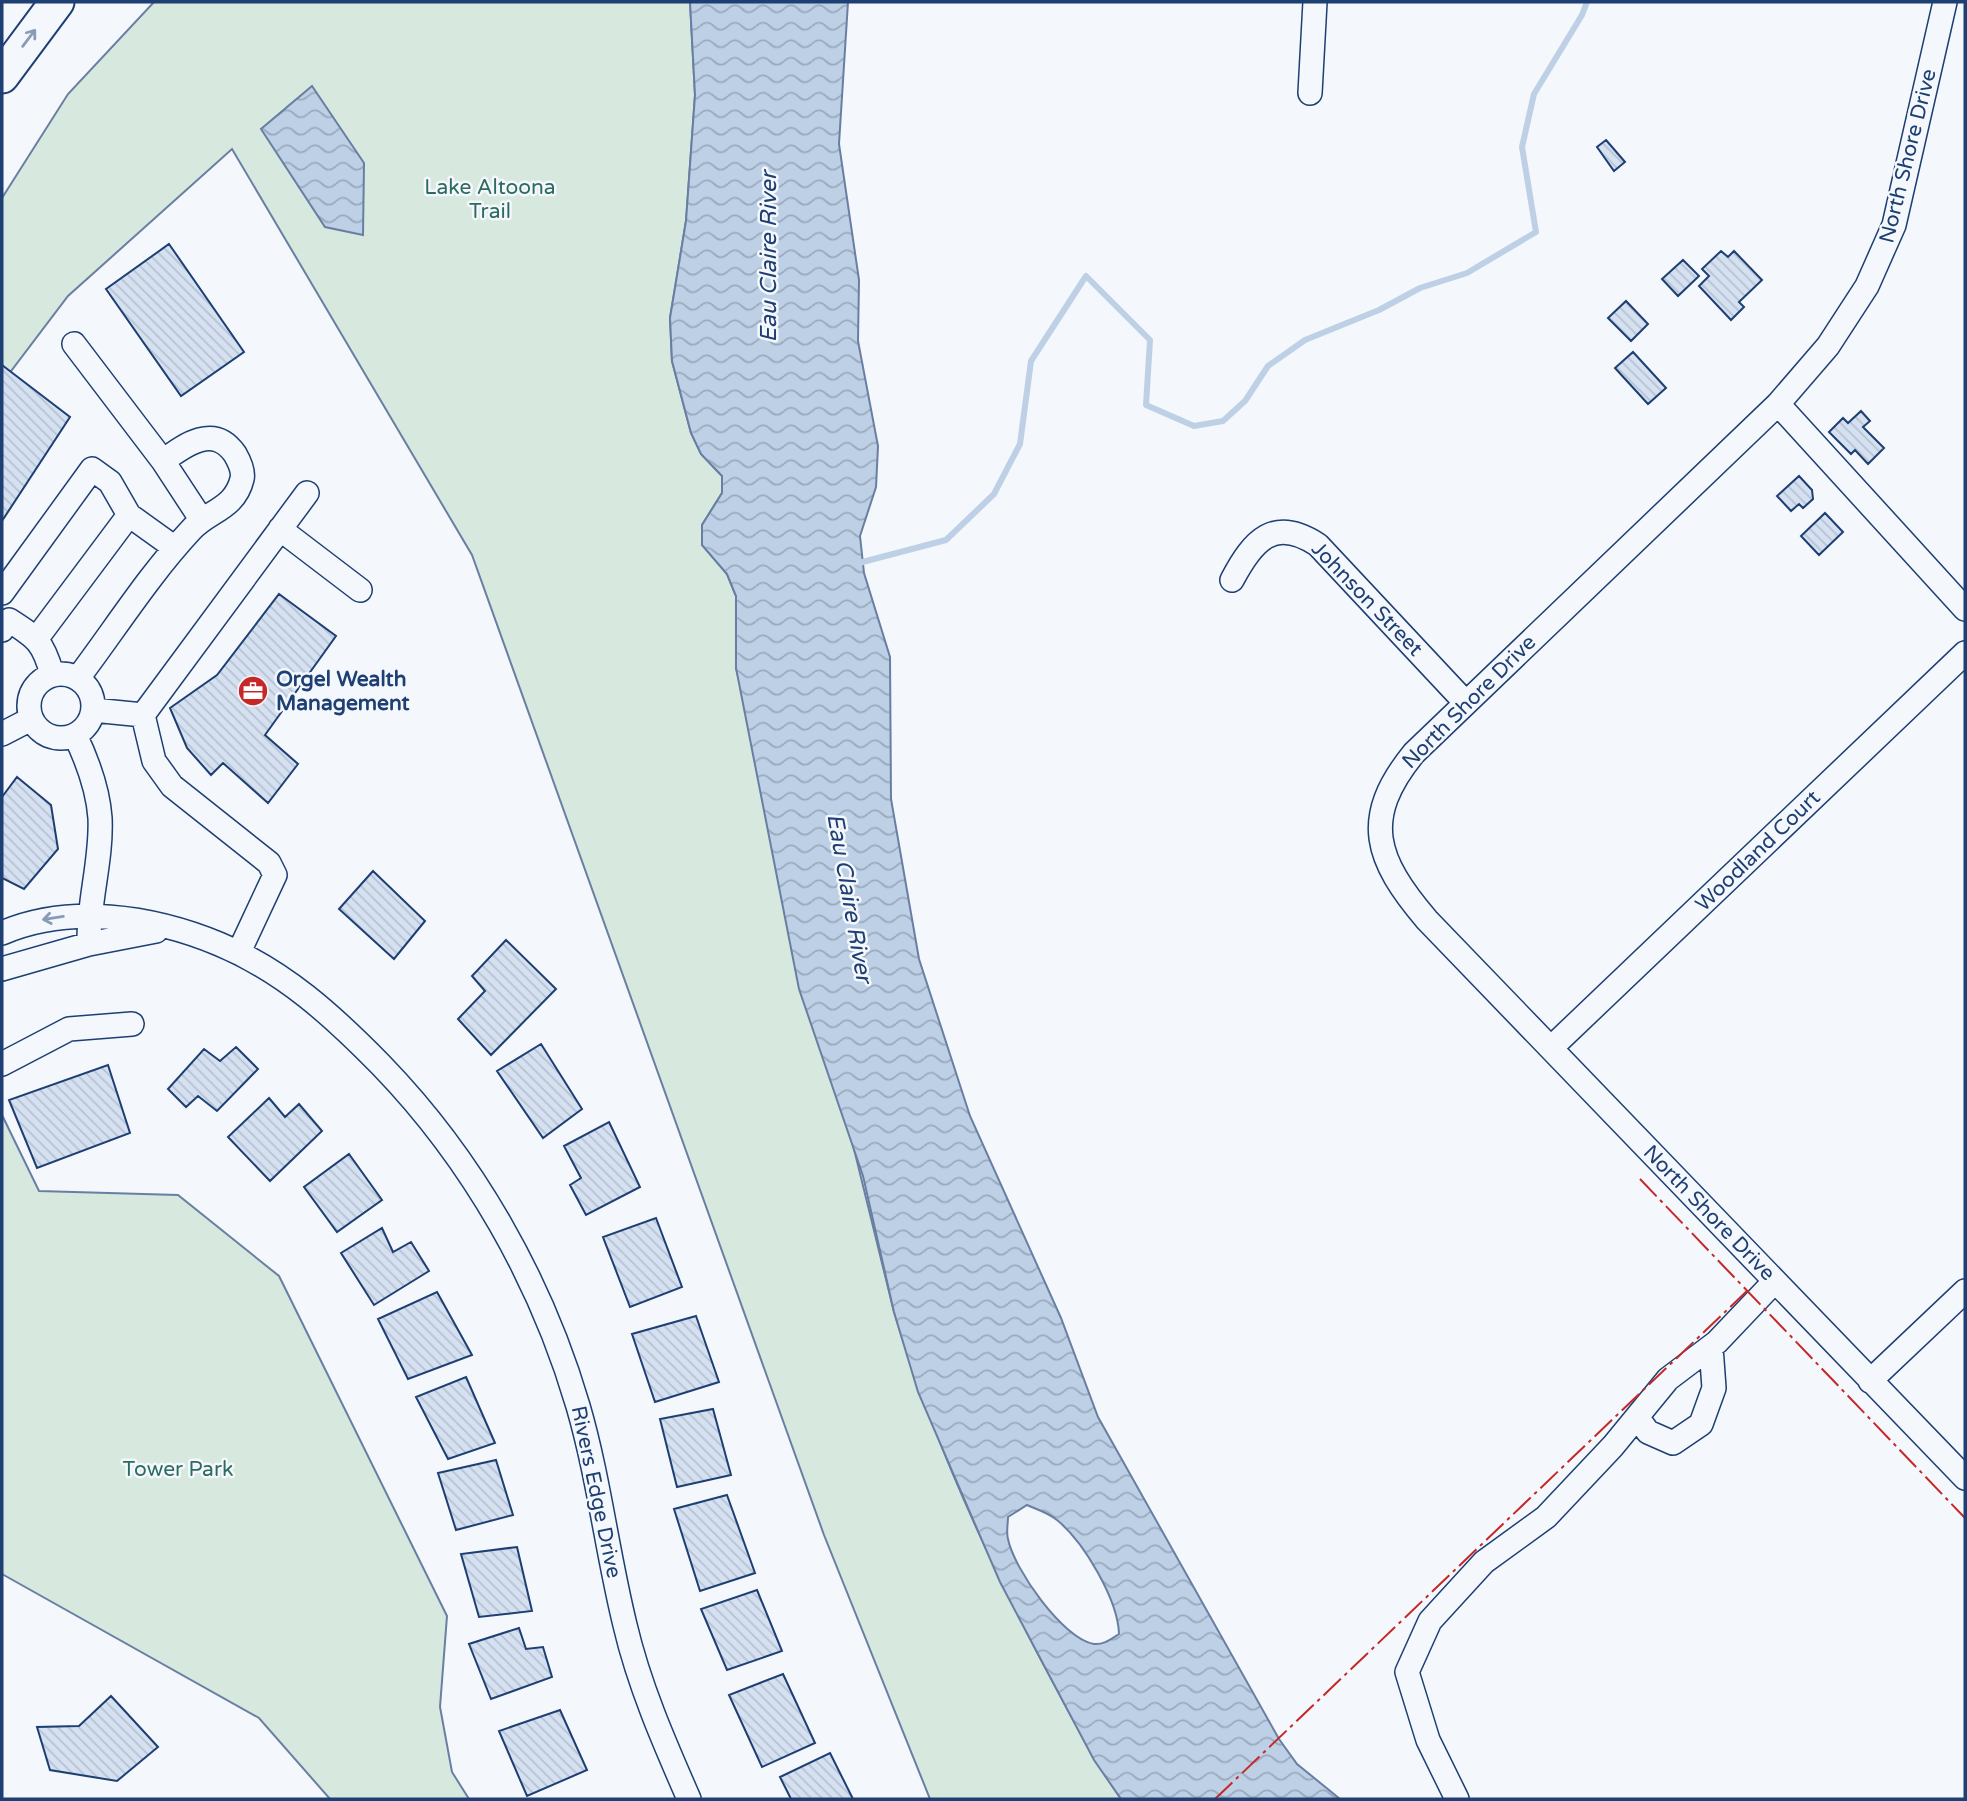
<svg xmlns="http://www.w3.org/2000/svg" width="1967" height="1801" font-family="'Varela Round',sans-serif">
	<defs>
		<pattern id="water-waves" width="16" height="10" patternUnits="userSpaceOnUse" patternTransform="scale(1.75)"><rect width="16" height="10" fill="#bed0e5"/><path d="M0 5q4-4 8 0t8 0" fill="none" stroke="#9aaabe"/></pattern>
		<pattern id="building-back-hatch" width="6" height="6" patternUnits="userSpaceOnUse" patternTransform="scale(1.75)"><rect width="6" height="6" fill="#d5e0f0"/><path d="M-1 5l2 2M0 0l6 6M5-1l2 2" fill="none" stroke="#b6c1d1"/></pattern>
	</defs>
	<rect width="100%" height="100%" fill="#f4f7fb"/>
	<path fill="#d7e8df" stroke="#687fa3" stroke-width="2" d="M 154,2 L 690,2 L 695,95 L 686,221 L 670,318 L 672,361 L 691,433 L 701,454 L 722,476 L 722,493 L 702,525 L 702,545 L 727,574 L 736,596 L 736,668 L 894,1312 C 930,1431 981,1545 1039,1656 C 1065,1705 1090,1754 1121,1799 L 930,1799 L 824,1535 L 472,555 L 232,149 L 68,296 L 2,383 L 2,198 L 68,94 Z
		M 2,1115 L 39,1191 L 178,1195 L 279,1276 L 447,1616 L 440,1707 L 452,1772 L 469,1799 L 330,1799 L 259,1718 L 2,1574 Z"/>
	<path fill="url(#water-waves)" stroke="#687fa3" stroke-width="2" fill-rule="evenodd" d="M 690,2 L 848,2 L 839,144 L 859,280 L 858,341 L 878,446 L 876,487 L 860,536 L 864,573 L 890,657 L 891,799 L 919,959 L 970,1116 L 1061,1318 L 1098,1417 L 1279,1739 L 1297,1764 L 1340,1799 L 1121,1799 L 1094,1760 L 1000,1582 L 918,1392 L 894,1312 L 863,1176 L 799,989 L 736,668 L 736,596 L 727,574 L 702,545 L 702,525 L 722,493 L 722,476 L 701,454 L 691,433 L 672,361 L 670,318 L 686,221 L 695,95 ZM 1027,1505 C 1036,1509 1049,1513 1057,1520 C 1084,1542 1118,1600 1119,1634 C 1111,1639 1104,1645 1094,1644 C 1063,1639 1014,1569 1008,1539 C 1006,1532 1008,1524 1008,1517 Z
		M 312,86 L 364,163 L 363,235 L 325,227 L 261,129 Z"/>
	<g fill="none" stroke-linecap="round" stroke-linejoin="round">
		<path stroke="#bed0e5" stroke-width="6" d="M 855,564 L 946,540 L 994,494 L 1020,444 L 1031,361 L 1086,276 L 1150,340 L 1146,405 L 1194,426 L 1223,421 L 1245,401 L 1268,366 L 1305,340 L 1379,310 L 1420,288 L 1467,273 L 1536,232 L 1522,147 L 1534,94 L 1582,15 L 1587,2"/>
	</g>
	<path fill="url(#building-back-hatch)" stroke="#1d3f73" stroke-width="2" d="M 1606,140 L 1625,162 L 1614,171 L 1597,147 Z
		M 169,244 L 244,352 L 181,396 L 106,289 Z
		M 1721,251 L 1728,257 L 1734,251 L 1762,280 L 1739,302 L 1744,307 L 1731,320 L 1699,286 L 1709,276 L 1702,269 Z
		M 1683,260 L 1699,276 L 1678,296 L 1662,279 Z
		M 1626,301 L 1648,324 L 1631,341 L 1608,318 Z
		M 1633,352 L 1666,388 L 1648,404 L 1615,368 Z
		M 2,365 L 70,417 L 2,521 Z
		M 1861,411 L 1870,421 L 1863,427 L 1884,448 L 1868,464 L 1855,450 L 1851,454 L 1829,432 L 1843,418 L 1848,423 Z
		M 1799,476 L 1812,490 L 1813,499 L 1803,508 L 1799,504 L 1791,511 L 1777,496 Z
		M 1825,513 L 1843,532 L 1819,555 L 1801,536 Z
		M 279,594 L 336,636 L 265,735 L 298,764 L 268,803 L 223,763 L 211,775 L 187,748 L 170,708 L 217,675 Z
		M 17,777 L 51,805 L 58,849 L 24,889 L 2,878 L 2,797 Z
		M 373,871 L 425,921 L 394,959 L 339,909 Z
		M 506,940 L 556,989 L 491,1055 L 458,1019 L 485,991 L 472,976 Z
		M 541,1044 L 582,1109 L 543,1138 L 497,1071 Z
		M 236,1047 L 258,1069 L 217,1111 L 198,1096 L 186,1107 L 168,1089 L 204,1049 L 220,1061 Z
		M 108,1065 L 130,1133 L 37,1168 L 9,1100 Z
		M 269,1098 L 285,1117 L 299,1104 L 322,1131 L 270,1181 L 228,1137 Z
		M 609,1122 L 640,1187 L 586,1215 L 570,1185 L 581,1178 L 564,1146 Z
		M 349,1154 L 382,1200 L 337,1232 L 304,1187 Z
		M 656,1218 L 682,1287 L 630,1307 L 603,1237 Z
		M 382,1228 L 393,1252 L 411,1242 L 429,1271 L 374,1305 L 341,1253 Z
		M 437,1292 L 472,1355 L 408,1379 L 378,1319 Z
		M 696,1316 L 719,1382 L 655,1402 L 632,1334 Z
		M 466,1377 L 495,1443 L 448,1459 L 416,1397 Z
		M 713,1409 L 731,1475 L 677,1487 L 660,1419 Z
		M 496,1460 L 513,1515 L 456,1530 L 438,1473 Z
		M 727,1495 L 755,1573 L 700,1591 L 674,1509 Z
		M 517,1547 L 532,1611 L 479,1617 L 461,1554 Z
		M 757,1590 L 782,1651 L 727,1670 L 701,1609 Z
		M 519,1628 L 526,1649 L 543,1647 L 552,1677 L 491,1699 L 469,1644 Z
		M 783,1674 L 815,1743 L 762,1767 L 729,1695 Z
		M 111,1696 L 158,1747 L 117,1781 L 50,1770 L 37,1727 L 79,1726 Z
		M 560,1710 L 587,1770 L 527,1796 L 499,1731 Z
		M 830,1753 L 853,1799 L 791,1799 L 780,1777 Z"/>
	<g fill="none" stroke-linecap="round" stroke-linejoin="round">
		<g stroke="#1d3f73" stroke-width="26">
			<path id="minor" d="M 1945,2 L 1894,225 L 1867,286 L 1828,346 L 1778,404 L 1414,753 C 1360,819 1376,860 1427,920 L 1965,1478
				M 1310,93 L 1315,2
				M 74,344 L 163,461
				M 1778,404 L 1965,609
				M 280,529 L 360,590
				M 1232,580 C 1253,540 1274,516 1318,545 L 1465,702
				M 2,593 L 92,469 L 110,482 L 129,515 L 175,548
				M 2,630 L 9,620 C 37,638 43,642 52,674
				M 37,638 L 129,515
				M29 706a32 32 0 1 1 64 0a32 32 0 1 1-64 0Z
				M 78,678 C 115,629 149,575 191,530 C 208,511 235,509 242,479 C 244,471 239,461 235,454 C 214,424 186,444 163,461 L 201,519
				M 93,710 L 143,715 L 307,493
				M 143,715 L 154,761 L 172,786 L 269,863 L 275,875 L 239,952
				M 2,734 L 31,719
				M 75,735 C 88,762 98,789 100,818 C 102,860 88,902 89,944
				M 2,933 C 69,904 152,916 219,944 C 284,971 333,1016 381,1065 C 473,1160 541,1280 578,1406 C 599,1478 607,1552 625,1625 C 639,1685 664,1742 689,1799
				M 2,969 L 89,944 L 156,931
				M 1551,1048 L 1965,653
				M 2,1064 L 69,1029 L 132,1024
				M 1870,1381 L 1965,1291
				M 1637,1417 L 1648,1432 L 1673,1443 L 1701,1424 L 1714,1388 L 1711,1347
				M 1457,1799 L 1428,1740 L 1407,1672 L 1430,1621 L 1484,1562 L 1546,1517 L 1613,1446 L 1668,1379 L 1717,1342 L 1775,1281"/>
		</g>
		<g stroke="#1d3f73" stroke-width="37">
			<path id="highway" d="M 2,76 L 57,2"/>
		</g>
		<use href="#minor" stroke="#f4f7fb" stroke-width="23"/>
		<use href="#highway" stroke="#f4f7fb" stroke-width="33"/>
		<path stroke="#c62828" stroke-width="2" stroke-dasharray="24 5 3.5 5" stroke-linecap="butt" d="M 1640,1179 L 1965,1518
			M 1215,1799 L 1748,1290"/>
	</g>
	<defs><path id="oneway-shaft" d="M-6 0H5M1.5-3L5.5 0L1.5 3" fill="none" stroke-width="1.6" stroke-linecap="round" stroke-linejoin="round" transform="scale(1.75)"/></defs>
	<g stroke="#889bb7">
		<use href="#oneway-shaft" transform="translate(29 38) rotate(-53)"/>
		<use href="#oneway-shaft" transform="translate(53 918) rotate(171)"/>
	</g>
	<defs>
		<g id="office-disc" transform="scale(1.575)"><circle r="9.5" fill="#c62828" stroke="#f4f7fb"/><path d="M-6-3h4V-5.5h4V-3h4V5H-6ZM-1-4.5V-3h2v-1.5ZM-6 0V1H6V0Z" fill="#fff"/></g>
	</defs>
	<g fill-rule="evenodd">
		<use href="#office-disc" x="253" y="691"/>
	</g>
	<g text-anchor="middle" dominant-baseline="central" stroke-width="5" stroke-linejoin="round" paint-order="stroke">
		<g font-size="21" fill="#1d3f73" stroke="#f4f7fb">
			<text transform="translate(1908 156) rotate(-76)">North Shore Drive</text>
			<text transform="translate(1367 599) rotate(46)">Johnson Street</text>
			<text transform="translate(1469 702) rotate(-45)">North Shore Drive</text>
			<text transform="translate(1758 851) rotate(-44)">Woodland Court</text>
			<text transform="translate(1709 1213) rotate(46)">North Shore Drive</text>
			<text transform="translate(596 1492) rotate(78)">Rivers Edge Drive</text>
		</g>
		<g font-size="21" fill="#2c6c60" stroke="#f4f7fb">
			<text x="490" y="187">Lake Altoona<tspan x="490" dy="24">Trail</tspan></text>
			<text x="178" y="1469">Tower Park</text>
		</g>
		<g font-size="21" font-weight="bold" fill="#1d3f73" stroke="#f4f7fb" text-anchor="start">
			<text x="276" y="679">Orgel Wealth<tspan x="276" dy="24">Management</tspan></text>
		</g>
		<g font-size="23" font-style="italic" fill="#1d3f73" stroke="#f4f7fb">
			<text transform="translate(769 257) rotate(-90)">Eau Claire River</text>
			<text transform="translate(849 898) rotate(80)">Eau Claire River</text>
		</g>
	</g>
	<rect width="1967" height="1801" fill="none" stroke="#1d3f73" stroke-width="7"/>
</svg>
